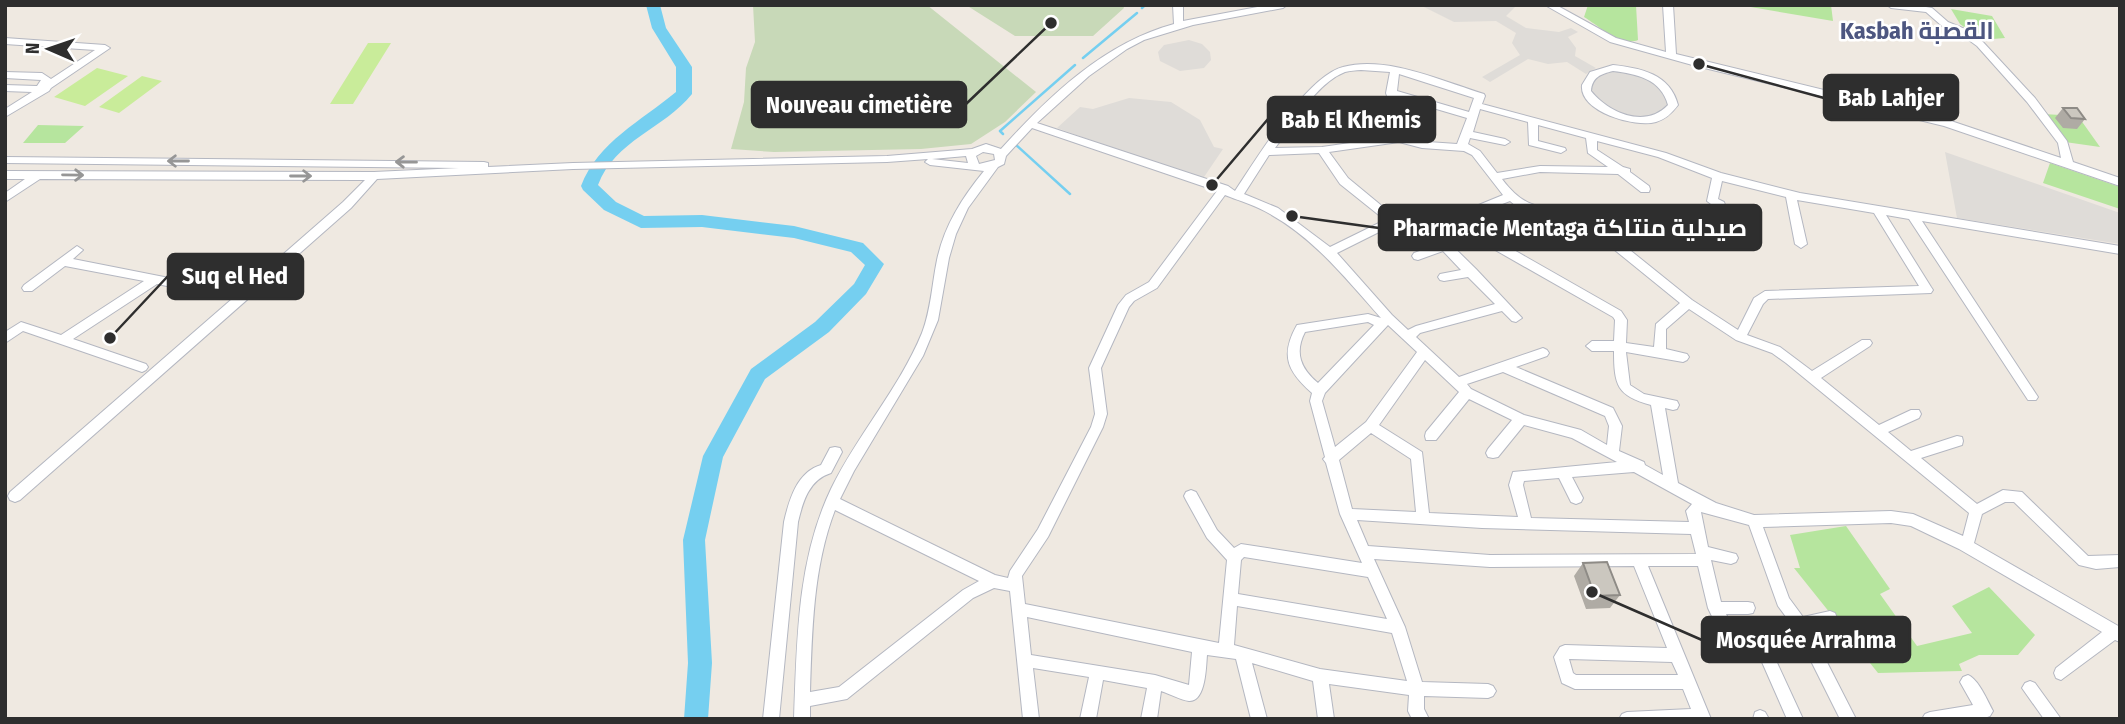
<svg xmlns="http://www.w3.org/2000/svg" width="2125" height="724" font-family="'Fira Sans Condensed',Cairo,sans-serif">
	<rect width="100%" height="100%" fill="#efe9e1"/>
	<path fill="#b6e59e" d="M 1588,5 L 1636,5 L 1638,40 C 1621,47 1599,26 1584,17 Z
		M 1740,5 L 1831,5 L 1833,21 L 1739,5 Z
		M 1951,9 L 1992,16 L 2005,38 L 1981,40 L 1960,24 Z
		M 2043,114 L 2078,116 L 2100,147 L 2065,142 Z
		M 38,125 L 84,126 L 65,143 L 23,143 Z
		M 2050,163 L 2120,187 L 2120,209 L 2043,183 Z
		M 1846,526 L 1890,589 L 1880,594 L 1917,646 L 1972,633 L 1952,606 L 1989,587 L 2035,635 L 2018,655 L 1979,655 L 1959,664 L 1962,671 L 1878,673 L 1794,568 L 1800,568 L 1790,535 Z"/>
	<path fill="#c8d9b8" d="M 753,5 L 927,5 L 1036,92 L 1005,122 L 971,144 L 921,149 L 774,152 L 731,149 L 744,102 L 746,68 L 755,42 Z
		M 966,5 L 1123,5 L 1124,8 L 1093,36 L 1015,36 Z"/>
	<path fill="#c9ec9a" d="M 368,43 L 391,43 L 353,104 L 330,104 Z
		M 97,68 L 128,76 L 85,106 L 54,97 Z
		M 142,76 L 162,81 L 119,113 L 99,107 Z"/>
	<path fill="#dfdcd8" d="M 1420,5 L 1517,5 L 1506,16 L 1526,28 L 1559,32 L 1571,28 L 1578,32 L 1568,37 L 1576,48 L 1575,56 L 1596,68 L 1586,74 L 1567,62 L 1548,64 L 1528,59 L 1490,82 L 1482,77 L 1520,55 L 1512,43 L 1516,33 L 1496,21 L 1454,22 Z
		M 1189,40 L 1202,44 L 1210,52 L 1211,60 L 1204,68 L 1180,71 L 1160,61 L 1158,52 L 1164,45 Z
		M 1621,69 L 1656,81 L 1670,103 L 1667,109 L 1660,114 L 1637,118 L 1611,111 L 1589,90 L 1589,83 L 1600,72 Z
		M 1129,98 L 1171,102 L 1200,120 L 1214,147 L 1223,149 L 1202,180 L 1057,128 L 1080,107 L 1093,109 Z
		M 1945,152 L 2120,213 L 2120,244 L 1957,218 Z"/>
	<g fill="none" stroke-linecap="round" stroke-linejoin="round">
		<path stroke="#75cff0" stroke-width="2.5" d="M 1142,8 L 1145,5
			M 1083,58 L 1137,13
			M 1003,134 L 1000,131 L 1075,65
			M 1015,144 L 1070,194"/>
		<path fill="#75cff0" fill-rule="evenodd" d="M 646,5 L 660,5 L 666,28 L 692,67 L 692,94 C 664,129 615,140 598,185 L 616,202 L 644,216 L 702,215 L 794,226 L 863,243 L 884,264 L 866,294 L 829,332 L 765,379 L 723,457 L 705,540 L 712,663 L 708,719 L 684,719 L 688,663 L 683,540 L 703,456 L 751,369 L 815,322 L 854,284 L 865,265 L 851,252 L 794,238 L 702,227 L 641,228 L 604,210 L 583,190 L 581,186 C 598,142 641,121 676,92 L 676,67 L 652,28 Z"/>
		<g stroke="#b4b7c1" stroke-width="2">
			<path id="minor" d="M 1173,5 L 1183,5 L 1183,21 L 1268,5 L 1287,5 L 1283,8 L 1193,25 L 1144,40 L 1127,49 L 1089,76 L 1037,123 L 1228,186 L 1235,191 C 1256,159 1307,76 1343,67 C 1386,55 1442,81 1484,94 L 1485,96 L 1482,104 L 1666,153 L 1721,173 L 1800,193 L 2120,246 L 2120,254 L 1922,221 L 2036,394 L 2038,397 L 2036,400 L 2028,400 L 1909,219 L 1886,215 L 1931,287 L 1933,290 L 1931,293 L 1768,299 L 1763,304 L 1747,335 L 1780,347 L 1812,371 L 1862,340 L 1870,340 L 1872,343 L 1870,346 L 1821,378 L 1879,425 L 1911,410 L 1919,410 L 1921,414 L 1919,418 L 1888,432 L 1911,451 L 1957,436 L 1962,437 L 1963,441 L 1962,445 L 1921,458 L 1977,504 L 2003,490 L 2022,492 L 2088,556 L 2120,555 L 2120,567 L 2096,569 L 2079,565 L 2014,502 L 2005,502 L 1982,514 L 1974,543 L 2120,627 L 2120,642 L 2115,640 L 2061,680 L 2056,678 L 2054,673 L 2056,668 L 2102,632 L 1959,549 L 1911,526 L 1891,523 L 1763,527 L 1789,598 L 1803,617 L 1830,611 L 1835,613 L 1837,618 L 1835,623 L 1810,629 L 1856,719 L 1840,719 L 1795,629 L 1778,606 L 1749,525 L 1701,512 L 1708,547 L 1736,554 L 1738,558 L 1736,562 L 1731,564 L 1711,560 L 1721,602 L 1748,602 L 1753,603 L 1755,608 L 1753,613 L 1748,614 L 1726,614 L 1738,640 L 1762,639 L 1767,641 L 1803,719 L 1787,719 L 1758,653 L 1734,654 L 1729,652 L 1708,608 L 1698,566 L 1648,566 L 1711,719 L 1619,719 L 1622,714 L 1627,712 L 1691,709 L 1683,689 L 1575,689 L 1562,683 L 1554,657 L 1560,647 L 1565,645 L 1667,648 L 1634,566 L 1490,567 L 1374,559 L 1405,627 L 1422,682 L 1488,684 L 1493,686 L 1496,691 L 1493,696 L 1488,698 L 1424,696 L 1424,709 L 1429,719 L 1412,719 L 1408,711 L 1409,695 L 1329,684 L 1334,719 L 1318,719 L 1313,681 L 1252,663 L 1267,719 L 1251,719 L 1236,659 L 1207,655 C 1206,666 1206,702 1189,701 C 1181,700 1170,694 1161,691 L 1157,719 L 1141,719 L 1147,688 L 1103,680 L 1096,719 L 1080,719 L 1089,677 L 1033,668 L 1039,719 L 1023,719 L 1010,591 L 994,588 L 973,598 L 847,699 L 810,706 L 810,719 L 794,719 C 797,641 797,560 831,489 C 857,435 899,389 922,333 C 931,310 932,284 937,260 C 944,226 962,198 984,171 L 930,165 L 925,162 L 928,159 L 887,162 L 573,169 L 377,179 L 351,208 L 20,500 L 15,502 L 10,500 L 8,496 L 10,492 L 232,299 L 157,284 L 73,339 L 146,364 L 148,367 L 146,370 L 142,372 L 23,331 L 5,343 L 5,332 L 21,322 L 61,335 L 144,281 L 65,266 L 32,291 L 24,291 L 22,288 L 24,285 L 77,246 L 83,250 L 73,259 L 240,292 L 343,202 L 365,180 L 40,179 L 5,202 L 5,193 L 25,179 L 5,179 L 5,171 L 374,172 L 459,168 L 5,163 L 5,157 L 484,162 L 488,163 L 488,167 L 573,163 L 887,156 L 972,149 L 986,144 L 1001,149 C 1049,96 1104,43 1174,24 ZM 1361,70 L 1390,72 L 1386,93 L 1394,117 L 1395,119 L 1424,129 L 1419,141 L 1399,136 L 1322,147 L 1275,148 C 1293,125 1316,83 1345,72 C 1350,71 1356,70 1361,70 ZM 1399,74 L 1474,98 L 1469,112 L 1397,91 ZM 1399,98 L 1467,118 L 1457,144 L 1428,142 L 1435,127 L 1434,125 L 1403,115 ZM 1480,109 L 1528,122 L 1529,145 L 1561,153 L 1566,150 L 1565,148 L 1538,141 L 1538,125 L 1586,138 L 1588,153 L 1608,167 L 1540,166 L 1497,173 L 1480,151 L 1468,144 L 1470,138 L 1505,145 L 1510,142 L 1505,139 L 1473,132 ZM 1032,128 L 1217,191 L 1149,282 L 1126,295 L 1118,305 L 1089,368 L 1095,414 L 1091,427 L 1038,529 L 1010,571 L 1008,578 L 995,575 L 840,499 L 854,471 L 923,356 L 938,320 L 949,258 L 956,234 L 968,208 L 998,167 L 1004,164 L 1006,156 ZM 1597,141 L 1658,157 L 1712,178 L 1707,201 L 1715,207 L 1722,225 L 1751,227 L 1757,223 L 1751,219 L 1730,218 L 1724,202 L 1718,199 L 1722,181 L 1786,197 L 1795,244 L 1801,248 L 1807,244 L 1797,200 L 1874,213 L 1919,286 L 1765,291 L 1754,298 L 1738,330 L 1692,300 L 1600,226 L 1668,224 L 1686,246 L 1694,246 L 1696,243 L 1694,240 L 1675,217 L 1591,219 C 1584,214 1578,213 1570,212 C 1537,206 1524,208 1502,179 L 1540,172 L 1618,174 L 1641,192 L 1649,192 L 1650,189 L 1649,186 L 1630,172 L 1630,169 L 1623,167 L 1597,150 ZM 1399,142 L 1422,148 L 1464,151 L 1472,155 L 1503,195 L 1459,213 L 1447,205 L 1417,214 L 1406,210 L 1394,216 L 1348,178 L 1329,152 ZM 983,152 L 994,154 L 995,160 L 979,164 L 976,156 ZM 1319,153 L 1340,184 L 1385,220 L 1330,247 L 1278,208 L 1244,194 L 1269,155 ZM 966,156 L 968,163 L 932,159 ZM 1225,195 C 1240,201 1257,206 1270,214 C 1315,239 1347,280 1381,318 L 1368,314 L 1297,325 C 1280,355 1287,371 1312,393 L 1310,401 L 1325,457 L 1323,459 L 1326,463 L 1340,514 L 1362,563 L 1241,544 L 1234,548 L 1217,530 L 1196,492 L 1191,490 L 1186,492 L 1184,496 L 1186,500 L 1207,538 L 1227,560 L 1219,643 L 1025,604 L 1022,576 L 1048,537 L 1103,427 L 1107,414 L 1101,368 L 1129,307 L 1134,301 L 1157,288 ZM 1510,201 L 1522,211 L 1579,221 L 1680,303 L 1656,324 L 1654,347 L 1626,343 L 1627,320 L 1621,311 L 1491,237 L 1466,218 ZM 1445,213 L 1483,243 L 1613,317 L 1615,320 L 1614,341 L 1592,341 L 1586,346 L 1592,351 L 1614,351 C 1614,385 1617,396 1651,405 L 1663,475 L 1645,465 L 1644,462 L 1619,451 L 1622,426 L 1613,408 L 1516,367 L 1547,356 L 1549,353 L 1547,350 L 1543,348 L 1459,377 L 1416,337 L 1420,333 L 1502,311 L 1512,321 L 1516,322 L 1522,318 L 1476,269 L 1425,219 ZM 1407,218 L 1413,221 L 1437,245 L 1414,253 L 1412,256 L 1414,259 L 1418,260 L 1443,251 L 1461,270 L 1440,274 L 1438,277 L 1440,280 L 1444,281 L 1468,277 L 1495,304 L 1416,326 L 1408,330 L 1392,315 L 1337,253 ZM 1689,309 L 1736,340 L 1772,353 L 1786,363 L 1969,513 L 1963,536 L 1913,514 L 1891,511 L 1754,515 L 1716,503 L 1678,483 L 1665,408 L 1673,410 L 1677,409 L 1679,405 L 1677,401 L 1644,394 L 1630,385 L 1626,352 L 1683,362 L 1687,360 L 1689,357 L 1687,354 L 1666,349 L 1666,329 ZM 1368,322 L 1374,325 L 1318,383 C 1301,369 1294,353 1305,332 ZM 1388,325 L 1417,352 L 1366,422 L 1335,447 L 1322,401 L 1325,393 ZM 1425,360 L 1459,392 L 1426,432 L 1425,436 L 1426,440 L 1436,440 L 1469,399 L 1512,420 L 1488,449 L 1486,453 L 1488,457 L 1493,458 L 1498,457 L 1524,425 L 1572,438 L 1617,462 L 1513,472 L 1509,485 L 1518,517 L 1429,513 L 1422,452 L 1379,425 ZM 1503,372 L 1605,416 L 1609,426 L 1607,445 L 1581,430 L 1524,415 L 1471,389 L 1467,384 ZM 1371,433 L 1411,459 L 1416,512 L 1352,509 L 1339,460 ZM 1634,472 L 1692,504 L 1686,511 L 1689,522 L 1531,518 L 1523,485 L 1524,481 L 1559,478 L 1571,502 L 1576,504 L 1581,502 L 1583,498 L 1572,477 ZM 835,510 L 979,581 L 963,590 L 839,687 L 810,692 C 812,631 813,567 835,510 ZM 1357,520 L 1482,528 L 1691,534 L 1696,554 L 1490,555 L 1368,546 ZM 1244,557 L 1368,577 L 1387,619 L 1238,594 L 1241,560 ZM 1237,606 L 1392,633 L 1407,681 L 1320,669 L 1234,645 ZM 1027,617 L 1192,652 L 1189,685 L 1155,675 L 1031,655 ZM 1569,659 L 1672,662 L 1678,675 L 1576,675 L 1573,673 Z
				M 1545,5 L 1556,5 L 1616,38 L 1666,52 L 1663,5 L 1673,5 L 1676,54 L 1951,121 L 2061,158 L 2058,143 L 2027,102 L 1977,46 L 1959,33 L 1942,26 L 1926,12 L 1891,8 L 1887,5 L 1914,5 L 1932,8 L 1948,22 L 1965,29 L 1983,42 L 2035,98 L 2067,141 L 2073,162 L 2120,178 L 2120,186 L 1944,126 L 1696,66 L 1610,42 Z
				M 5,38 L 105,45 L 110,48 L 51,88 L 49,91 L 5,117 L 5,109 L 32,92 L 5,91 L 5,85 L 37,86 L 41,80 L 5,78 L 5,72 L 42,73 L 51,79 L 95,50 L 5,44 Z
				M 1613,65 C 1641,68 1670,74 1678,105 C 1672,113 1666,119 1656,122 C 1635,128 1579,112 1582,85 L 1590,72 ZM 1613,71 C 1637,74 1661,79 1668,105 C 1645,129 1609,113 1591,91 C 1592,77 1601,74 1613,71 Z
				M 835,447 L 840,448 L 842,452 L 831,473 C 809,480 803,501 798,522 L 779,719 L 763,719 L 784,522 C 789,500 797,472 821,465 L 830,448 Z
				M 1968,675 C 1979,680 1987,700 1993,711 L 1990,716 L 1982,719 L 1922,719 L 1925,714 L 1930,712 L 1973,705 L 1960,682 L 1963,677 Z
				M 2030,681 L 2035,683 L 2061,719 L 2044,719 L 2022,688 L 2025,683 Z
				M 1760,710 L 1765,712 L 1769,719 L 1753,719 L 1755,712 Z"/>
		</g>
		<use href="#minor" fill="#fff" fill-rule="evenodd"/>
	</g>
	<path fill="#afaba4" d="M 2063,108 L 2085,119 L 2077,129 L 2063,128 L 2055,118 Z
		M 1583,563 L 1620,595 L 1610,608 L 1586,609 L 1574,576 Z"/>
	<path fill="#cbc7bf" stroke="#8e8b86" stroke-width="2" d="M 2063,108 L 2077,108 L 2085,119 L 2071,118 Z
		M 1607,562 L 1620,595 L 1595,596 L 1583,563 Z"/>
	<defs><path id="oneway-shaft" d="M-6 0H5M1.5-3L5.5 0L1.5 3" fill="none" stroke-width="1.6" stroke-linecap="round" stroke-linejoin="round" transform="scale(1.75)"/></defs>
	<g stroke="#969696">
		<use href="#oneway-shaft" transform="translate(178 161) rotate(-180)"/>
		<use href="#oneway-shaft" transform="translate(406 162) rotate(-179)"/>
		<use href="#oneway-shaft" transform="translate(73 175) rotate(1)"/>
		<use href="#oneway-shaft" transform="translate(301 176)"/>
	</g>
	<g text-anchor="middle" dominant-baseline="central" stroke-width="5" stroke-linejoin="round" paint-order="stroke">
		<g font-size="24" font-weight="bold" fill="#4d5680" stroke="#fff">
			<text x="1917" y="31">Kasbah القصبة</text>
		</g>
	</g>
	<path fill="none" stroke="#2e2e2e" stroke-width="2.5" d="M1699 64L1824 98M1051 23L966 104M1212 185L1268 119M1292 216L1379 228M110 338L168 276M1592 592L1702 640"/>
	<g fill="#2e2e2e" stroke="#fff" stroke-width="2.5">
		<circle cx="1699" cy="64" r="7"/>
		<circle cx="1051" cy="23" r="7"/>
		<circle cx="1212" cy="185" r="7"/>
		<circle cx="1292" cy="216" r="7"/>
		<circle cx="110" cy="338" r="7"/>
		<circle cx="1592" cy="592" r="7"/>
	</g>
	<g fill="#2e2e2e" stroke="#2e2e2e" stroke-width="2.5">
		<rect x="1824" y="75" width="134" height="45" rx="7"/>
		<rect x="752" y="82" width="214" height="45" rx="7"/>
		<rect x="1268" y="97" width="167" height="45" rx="7"/>
		<rect x="1379" y="205" width="382" height="45" rx="7"/>
		<rect x="168" y="254" width="135" height="45" rx="7"/>
		<rect x="1702" y="617" width="208" height="45" rx="7"/>
	</g>
	<g font-size="24" text-anchor="middle" font-weight="bold" fill="#fff">
		<text x="1891" y="106">Bab Lahjer</text>
		<text x="859" y="113">Nouveau cimetière</text>
		<text x="1351" y="128">Bab El Khemis</text>
		<text x="1570" y="236">Pharmacie Mentaga صيدلية منتاكة</text>
		<text x="235" y="284">Suq el Hed</text>
		<text x="1806" y="648">Mosquée Arrahma</text>
	</g>
	<rect width="2125" height="724" fill="none" stroke="#2e2e2e" stroke-width="14"/>
	<g transform="translate(49 49) rotate(272)" stroke="#ffffff" stroke-width="5" paint-order="stroke">
	<path d="M0-5L12 26L0 18L-12 26Z" fill="#2e2e2e"/>
	<text y="-10" font-size="19" font-weight="bold" text-anchor="middle" fill="#2e2e2e">N</text>
	</g>
</svg>
